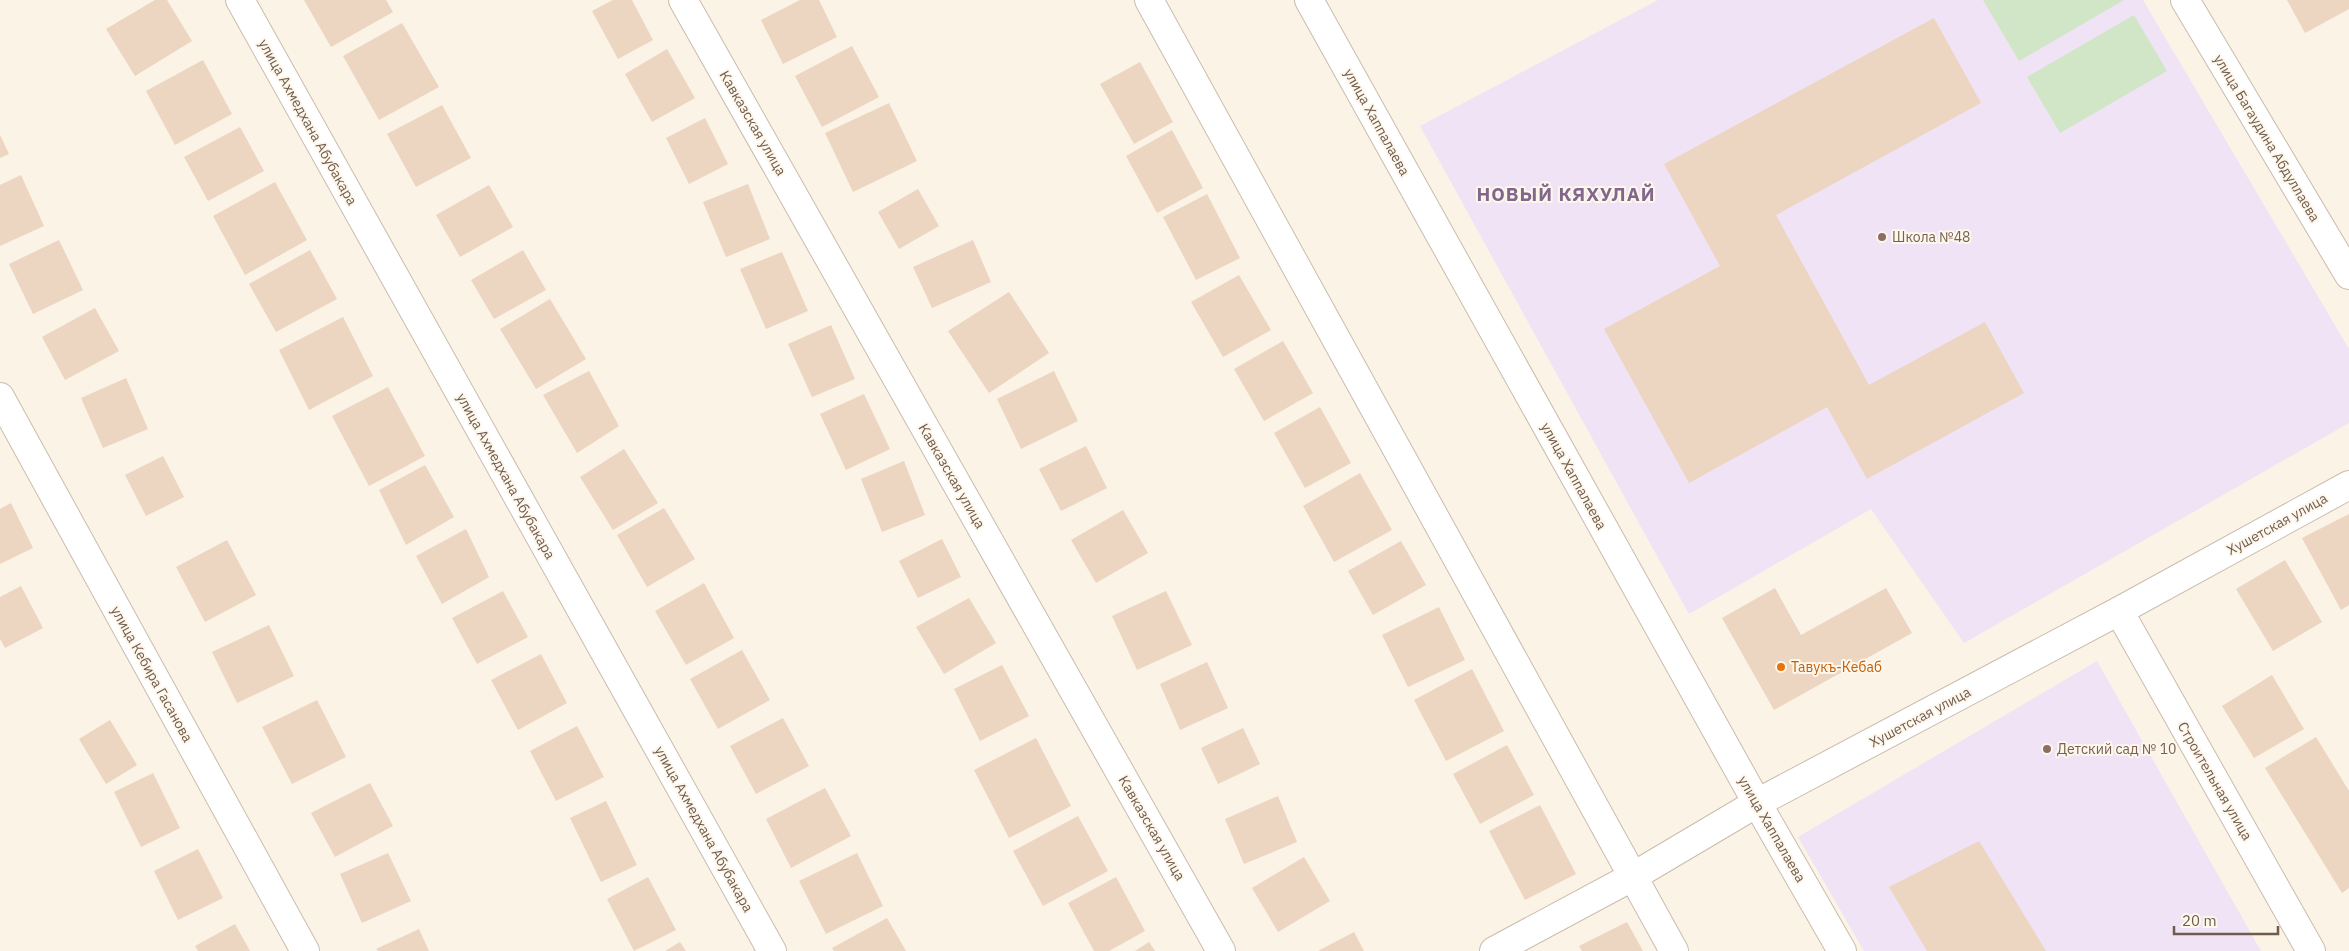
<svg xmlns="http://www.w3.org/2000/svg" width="2349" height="951" font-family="'IBM Plex Sans',sans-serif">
	<rect width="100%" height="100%" fill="#faf3e6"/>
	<path fill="#f0e3f6" d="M 1658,0 L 2143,0 L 2349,349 L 2349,423 L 1964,643 L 1871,509 L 1689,614 L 1420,126 Z
		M 2097,661 L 2261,951 L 1864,951 L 1798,837 Z"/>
	<path fill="#d1e6c6" d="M 1983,0 L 2124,0 L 2019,61 Z
		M 2134,15 L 2167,71 L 2060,133 L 2027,77 Z"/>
	<path fill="#ecd5c1" d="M 155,0 L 167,0 L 192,41 L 135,76 L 106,29 Z
		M 304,0 L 386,0 L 393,12 L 331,47 Z
		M 613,0 L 632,0 L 653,40 L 618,59 L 592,11 Z
		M 800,0 L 819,0 L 837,37 L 783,64 L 761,20 Z
		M 2287,0 L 2349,0 L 2349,9 L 2305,33 Z
		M 1934,18 L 1981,103 L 1776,215 L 1869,385 L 1985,322 L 2024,393 L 1867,479 L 1827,407 L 1689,483 L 1604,329 L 1720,266 L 1664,164 Z
		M 402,23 L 439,87 L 379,120 L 343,56 Z
		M 852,46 L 879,97 L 822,127 L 795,76 Z
		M 667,49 L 695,98 L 652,122 L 625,74 Z
		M 203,60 L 232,114 L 175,145 L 146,91 Z
		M 1140,62 L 1173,122 L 1134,144 L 1100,84 Z
		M 889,103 L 917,161 L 853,192 L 825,133 Z
		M 442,105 L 471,158 L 416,187 L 387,134 Z
		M 705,118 L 728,164 L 689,184 L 666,138 Z
		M 240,127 L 264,171 L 208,201 L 184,157 Z
		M 1172,130 L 1203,188 L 1157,213 L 1126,156 Z
		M 0,135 L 9,154 L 0,158 Z
		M 21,175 L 44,226 L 0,246 L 0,185 Z
		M 275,182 L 307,240 L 245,275 L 213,216 Z
		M 748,184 L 770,239 L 726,257 L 703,202 Z
		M 489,185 L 513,227 L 460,257 L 436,215 Z
		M 918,189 L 939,226 L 899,249 L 878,212 Z
		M 1207,194 L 1240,258 L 1196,280 L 1163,217 Z
		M 59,240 L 83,290 L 33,314 L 9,264 Z
		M 973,240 L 991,282 L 932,308 L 913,267 Z
		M 310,250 L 337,299 L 276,332 L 249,284 Z
		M 523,250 L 546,290 L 494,319 L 471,280 Z
		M 782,252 L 808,311 L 766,329 L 740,269 Z
		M 1239,275 L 1271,330 L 1223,357 L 1191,302 Z
		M 1009,292 L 1049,353 L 989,393 L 948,331 Z
		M 550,299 L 586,359 L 536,389 L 500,329 Z
		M 95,308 L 119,351 L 65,380 L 42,337 Z
		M 343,317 L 373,376 L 309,410 L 279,350 Z
		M 831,325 L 855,379 L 812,397 L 788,344 Z
		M 1283,341 L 1313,393 L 1264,421 L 1234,369 Z
		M 589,371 L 619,426 L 577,453 L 543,395 Z
		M 1054,371 L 1078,421 L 1021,449 L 997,399 Z
		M 126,378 L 148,429 L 103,448 L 81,398 Z
		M 388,387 L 425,456 L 369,486 L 332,416 Z
		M 864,394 L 890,449 L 846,470 L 820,414 Z
		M 1320,407 L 1351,463 L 1305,488 L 1274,433 Z
		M 1086,446 L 1107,488 L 1061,511 L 1039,469 Z
		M 624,449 L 658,503 L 613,530 L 580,477 Z
		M 163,456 L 184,497 L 146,516 L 125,475 Z
		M 904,461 L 925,515 L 882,532 L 861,479 Z
		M 425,465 L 454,517 L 406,545 L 379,490 Z
		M 1360,473 L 1392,530 L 1334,562 L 1303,506 Z
		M 11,503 L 33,548 L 0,564 L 0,509 Z
		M 664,508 L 695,559 L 647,587 L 617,535 Z
		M 1123,510 L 1148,553 L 1096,583 L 1071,540 Z
		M 2349,514 L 2349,605 L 2341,610 L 2302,538 Z
		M 466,529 L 489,577 L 442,604 L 416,556 Z
		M 942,539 L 961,577 L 918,598 L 899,561 Z
		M 227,540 L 256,595 L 205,622 L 176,567 Z
		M 1401,541 L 1426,585 L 1373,615 L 1348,571 Z
		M 2285,560 L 2322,622 L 2273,651 L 2236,589 Z
		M 704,583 L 734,638 L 686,665 L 655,611 Z
		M 21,586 L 43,628 L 5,648 L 0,639 L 0,597 Z
		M 1775,588 L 1801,635 L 1886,588 L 1912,633 L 1774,710 L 1722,618 Z
		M 503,591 L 528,637 L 477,664 L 452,618 Z
		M 1166,591 L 1192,645 L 1137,670 L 1112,616 Z
		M 969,598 L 996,643 L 944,674 L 916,627 Z
		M 1439,607 L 1465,660 L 1408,687 L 1382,635 Z
		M 269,625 L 294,676 L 237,703 L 212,652 Z
		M 742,650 L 770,700 L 718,729 L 690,679 Z
		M 541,654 L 567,703 L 518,730 L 491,680 Z
		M 1207,662 L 1228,708 L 1180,730 L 1160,684 Z
		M 1002,665 L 1029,716 L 980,741 L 954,689 Z
		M 1472,669 L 1504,731 L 1446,761 L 1414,700 Z
		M 2272,675 L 2304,729 L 2254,758 L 2222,706 Z
		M 317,700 L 346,757 L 292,784 L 262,727 Z
		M 783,718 L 809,766 L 756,794 L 730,746 Z
		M 110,720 L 137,765 L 106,784 L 79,739 Z
		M 577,726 L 604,777 L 556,801 L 530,751 Z
		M 1243,728 L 1260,764 L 1218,784 L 1201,748 Z
		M 2316,737 L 2349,791 L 2349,888 L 2342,893 L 2265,768 Z
		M 1036,738 L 1071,806 L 1009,838 L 974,770 Z
		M 1507,745 L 1534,795 L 1480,824 L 1453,774 Z
		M 153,773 L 180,828 L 141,847 L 114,792 Z
		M 370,783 L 393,826 L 335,857 L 311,813 Z
		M 825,788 L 851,836 L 791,868 L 766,819 Z
		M 1278,796 L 1297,842 L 1244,864 L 1225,819 Z
		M 606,801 L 637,865 L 601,882 L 570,818 Z
		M 1540,805 L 1576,874 L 1525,900 L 1489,831 Z
		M 1078,816 L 1108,871 L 1043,906 L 1013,851 Z
		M 1979,841 L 2046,951 L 1927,951 L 1889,887 Z
		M 198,849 L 223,898 L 178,920 L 154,871 Z
		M 388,853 L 411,901 L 362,923 L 340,874 Z
		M 857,853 L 883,906 L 826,934 L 799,881 Z
		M 1304,857 L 1330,901 L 1278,932 L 1252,888 Z
		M 648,877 L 676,930 L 634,951 L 607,899 Z
		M 1116,877 L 1145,931 L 1109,951 L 1094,951 L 1068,903 Z
		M 887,918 L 906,951 L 834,951 L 832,948 Z
		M 1627,922 L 1643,951 L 1582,951 L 1579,946 Z
		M 235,924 L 250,951 L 198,951 L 195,946 Z
		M 419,929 L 429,951 L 378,951 L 376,949 Z
		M 1354,932 L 1364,951 L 1318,951 Z
		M 680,942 L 686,951 L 665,951 Z
		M 1149,942 L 1155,951 L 1135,951 Z"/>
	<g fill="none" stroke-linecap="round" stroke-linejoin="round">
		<g stroke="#cabcad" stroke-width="30">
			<path id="street" d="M 240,0 L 772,951
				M 683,0 L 1221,951
				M 1149,0 L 1674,951
				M 1309,0 L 1757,803 L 1842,951
				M 2185,0 L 2349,275
				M 0,397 L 305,951
				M 2119,611 L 2311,951
				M 1494,951 L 1632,877 L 1757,803 L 2119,611 L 2349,485"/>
		</g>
		<use href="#street" stroke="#fff" stroke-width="28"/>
	</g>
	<g fill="#8d6e63" stroke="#fdf7ec" stroke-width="2">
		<circle cx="1882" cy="237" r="5"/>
		<circle cx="2047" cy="749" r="5"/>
	</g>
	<circle fill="#e8710a" stroke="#fdf7ec" stroke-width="2" cx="1781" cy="667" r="5"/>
	<g text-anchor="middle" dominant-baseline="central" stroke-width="4" stroke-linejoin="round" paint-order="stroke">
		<g font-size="14" fill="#705c4e" stroke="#fdf7ec">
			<text transform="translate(308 122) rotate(61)">улица Ахмедхана Абубакара</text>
			<text transform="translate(1377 122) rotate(61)">улица Хаппалаева</text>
			<text transform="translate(753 123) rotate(60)">Кавказская улица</text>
			<text transform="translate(2267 138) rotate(59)">улица Багаудина Абдуллаева</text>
			<text transform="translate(506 476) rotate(61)">улица Ахмедхана Абубакара</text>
			<text transform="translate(952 476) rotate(60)">Кавказская улица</text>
			<text transform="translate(1574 476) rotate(61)">улица Хаппалаева</text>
			<text transform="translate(2277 524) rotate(-29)">Хушетская улица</text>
			<text transform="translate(152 674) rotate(61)">улица Кебира Гасанова</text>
			<text transform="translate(1920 717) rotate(-28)">Хушетская улица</text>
			<text transform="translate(2215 781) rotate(60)">Строительная улица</text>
			<text transform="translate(1152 828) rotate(60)">Кавказская улица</text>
			<text transform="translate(704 829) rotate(61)">улица Ахмедхана Абубакара</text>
			<text transform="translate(1772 829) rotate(60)">улица Хаппалаева</text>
		</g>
		<g font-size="14" fill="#785e54" stroke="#fdf7ec" text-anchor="start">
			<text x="1892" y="237">Школа №48</text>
			<text x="2057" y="749">Детский сад № 10</text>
		</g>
		<g font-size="14" fill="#c56008" stroke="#fdf7ec" text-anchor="start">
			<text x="1791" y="667">Тавукъ-Кебаб</text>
		</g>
		<g font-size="19" font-weight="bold" letter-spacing="1" fill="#82668c" stroke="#fdf7ec">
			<text x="1566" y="194">НОВЫЙ КЯХУЛАЙ</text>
		</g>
	</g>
	<path d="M2174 926v8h104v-8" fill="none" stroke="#705c4e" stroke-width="2.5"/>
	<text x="2182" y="926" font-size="15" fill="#705c4e" stroke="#fdf7ec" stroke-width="4" paint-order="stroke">20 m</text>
</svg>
